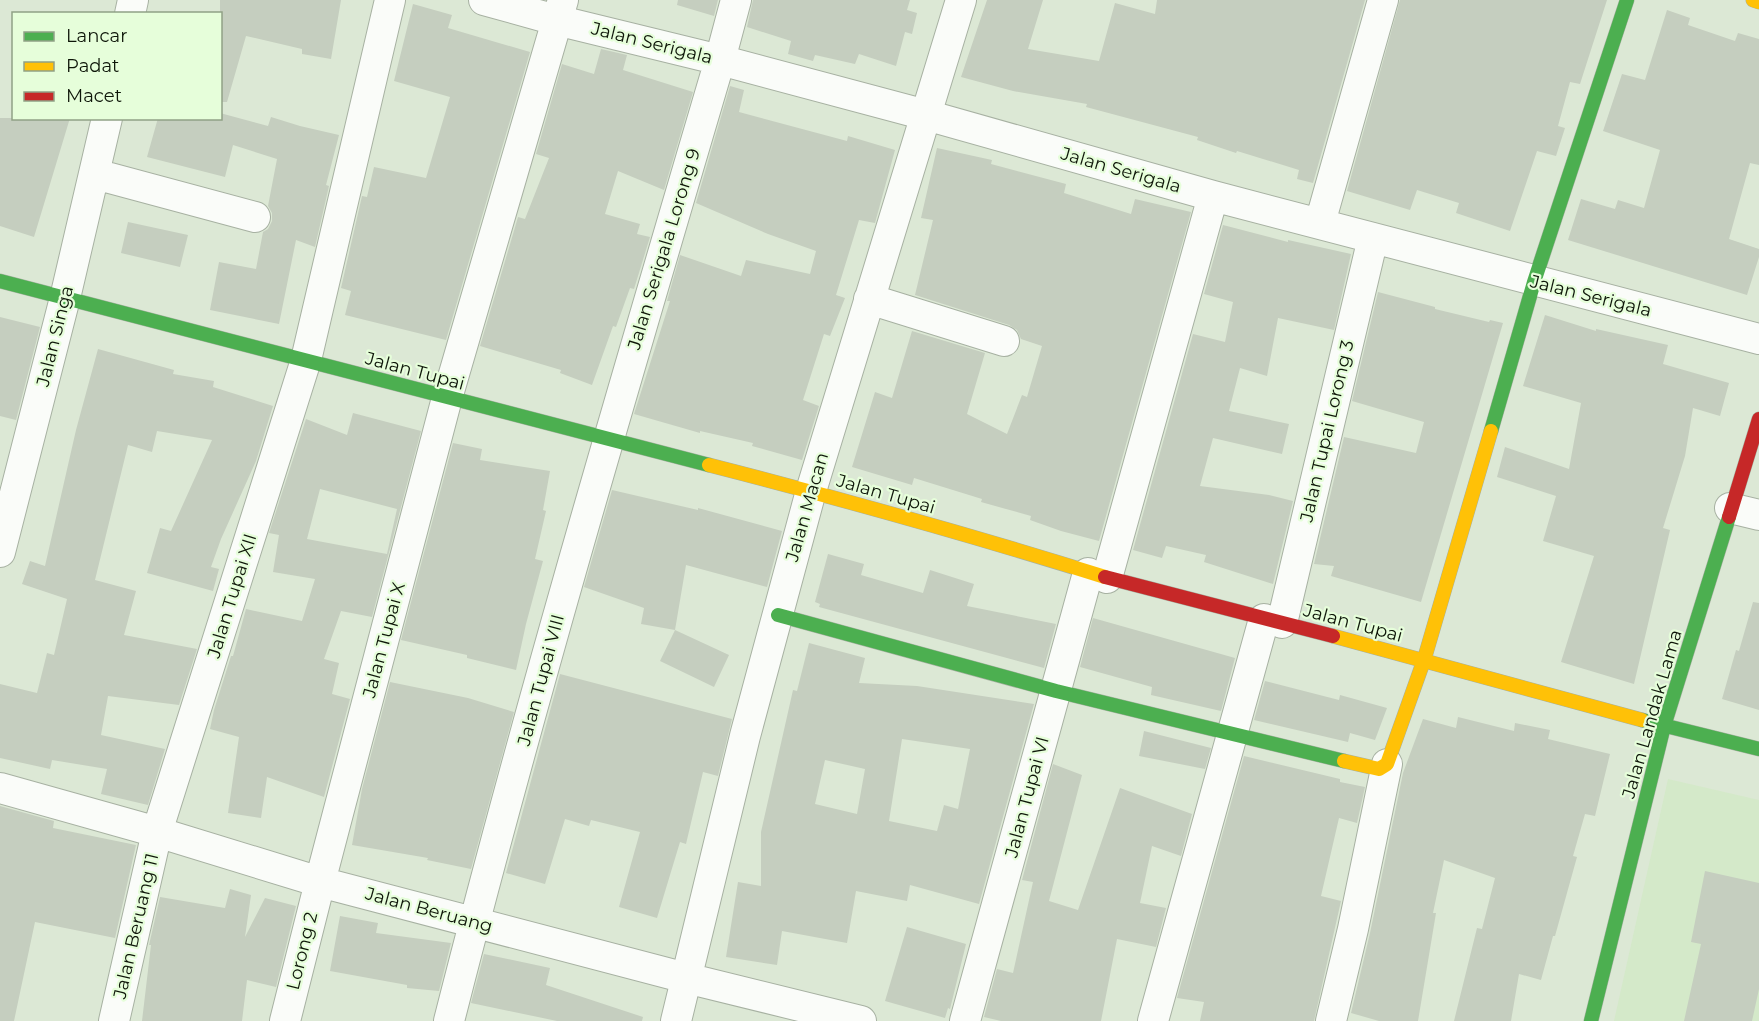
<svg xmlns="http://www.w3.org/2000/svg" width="1759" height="1021" font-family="Montserrat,sans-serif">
	<rect width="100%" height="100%" fill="#dce8d5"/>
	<path fill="#d4e9c9" d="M 1668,779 L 1759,800 L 1759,1021 L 1614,1021 Z"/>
	<path fill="#c5cebf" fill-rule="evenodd" d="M 220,0 L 341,0 L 331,59 L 302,54 L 302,49 L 246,36 L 227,102 L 220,102 Z
		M 678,0 L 718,0 L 714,16 L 677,5 Z
		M 753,0 L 910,0 L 907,10 L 917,13 L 912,34 L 905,32 L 896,66 L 859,54 L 855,64 L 815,55 L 813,61 L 788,54 L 791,41 L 747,27 Z
		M 987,0 L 1043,0 L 1028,49 L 1099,61 L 1115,3 L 1155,14 L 1157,0 L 1365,0 L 1313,183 L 1297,179 L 1299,170 L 1237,151 L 1236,153 L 1197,140 L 1198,137 L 1086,107 L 1087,104 L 1013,91 L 961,77 Z
		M 1400,0 L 1607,0 L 1580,84 L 1570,82 L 1558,126 L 1565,128 L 1556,156 L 1537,151 L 1510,231 L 1456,213 L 1459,203 L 1417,190 L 1410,210 L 1347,191 Z
		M 413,4 L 452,15 L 448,28 L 530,52 L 446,340 L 345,315 L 351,291 L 341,288 L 362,196 L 367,197 L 374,167 L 426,178 L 450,97 L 394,81 Z
		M 1667,10 L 1690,18 L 1688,25 L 1735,41 L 1738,33 L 1759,39 L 1759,165 L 1750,163 L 1729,239 L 1759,249 L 1759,257 L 1747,295 L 1568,240 L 1581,199 L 1615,209 L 1618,200 L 1644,208 L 1660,150 L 1603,131 L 1622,74 L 1645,80 Z
		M 601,49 L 627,55 L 623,70 L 693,92 L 664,190 L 618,171 L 605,214 L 640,224 L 637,234 L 650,237 L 634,289 L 630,288 L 616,327 L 613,326 L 592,385 L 560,373 L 561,370 L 480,346 L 518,217 L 525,219 L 549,158 L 536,154 L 562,64 L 594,74 Z
		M 730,86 L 744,90 L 739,112 L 847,141 L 848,136 L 895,150 L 875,223 L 859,220 L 836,295 L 845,298 L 830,336 L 824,334 L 803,400 L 819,406 L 802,460 L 752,446 L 753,443 L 700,431 L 700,433 L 634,414 L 670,301 L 667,301 L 680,255 L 741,276 L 746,260 L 810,274 L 816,251 L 768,234 L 696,203 Z
		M 220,113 L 268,126 L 271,117 L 300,126 L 339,135 L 326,185 L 329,186 L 315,247 L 296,240 L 279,324 L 210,310 L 219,262 L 256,269 L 263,232 L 268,229 L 272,221 L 272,213 L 268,206 L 277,159 L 233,145 L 225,177 L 147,157 L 158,118 L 220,118 Z
		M 0,118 L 70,118 L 34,237 L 0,226 Z
		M 937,148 L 992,160 L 991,164 L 1066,184 L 1064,193 L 1131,214 L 1135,199 L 1191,212 L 1099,541 L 1061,531 L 1030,520 L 1031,516 L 981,502 L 982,499 L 914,478 L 912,485 L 852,467 L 875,392 L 892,398 L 912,331 L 985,353 L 967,414 L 1007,434 L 1022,395 L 1027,397 L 1042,346 L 1021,339 L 1017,330 L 1009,325 L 915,295 L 933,220 L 921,218 Z
		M 128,222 L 188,235 L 180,267 L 121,253 Z
		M 1223,225 L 1288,242 L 1288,240 L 1351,254 L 1334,330 L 1278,318 L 1267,376 L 1240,368 L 1229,411 L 1289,424 L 1282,454 L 1213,438 L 1200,486 L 1269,495 L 1293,501 L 1273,584 L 1204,562 L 1206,555 L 1166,546 L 1162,558 L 1133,550 L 1193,334 L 1225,342 L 1233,302 L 1204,294 Z
		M 1378,292 L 1435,307 L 1435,309 L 1489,322 L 1490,320 L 1503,323 L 1421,602 L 1331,576 L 1334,566 L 1314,564 L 1344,437 L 1416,453 L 1424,422 L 1352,401 Z
		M 1545,315 L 1596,331 L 1596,329 L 1668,345 L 1663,364 L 1729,383 L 1720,416 L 1693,408 L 1685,456 L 1663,528 L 1670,530 L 1634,684 L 1561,662 L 1594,556 L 1543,541 L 1556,496 L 1497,477 L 1505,447 L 1569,469 L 1581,403 L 1523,386 Z
		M 0,317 L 40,327 L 16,420 L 0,416 Z
		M 98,349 L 174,370 L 173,374 L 214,381 L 213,387 L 273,406 L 256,461 L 221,539 L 211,567 L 219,569 L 213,591 L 147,573 L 160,528 L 171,531 L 212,440 L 157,431 L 152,452 L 128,445 L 95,580 L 136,591 L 124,635 L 197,649 L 179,705 L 108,696 L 101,735 L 165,749 L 148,805 L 101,794 L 107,769 L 52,760 L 50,769 L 0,758 L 0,684 L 37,693 L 47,653 L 54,655 L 67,599 L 22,584 L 30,561 L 45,566 L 76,430 Z
		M 353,413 L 421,431 L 372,617 L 341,611 L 324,659 L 339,663 L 332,694 L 350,699 L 324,797 L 267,777 L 261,818 L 228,813 L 239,737 L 210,729 L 214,710 L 231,656 L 233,656 L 246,609 L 302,621 L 315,579 L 273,572 L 279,535 L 269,533 L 306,419 L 347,435 ZM 320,489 L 397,509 L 387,554 L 307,539 Z
		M 453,443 L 482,449 L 480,460 L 550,471 L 543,510 L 546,511 L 535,559 L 543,561 L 526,624 L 516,670 L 467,658 L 467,655 L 401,640 Z
		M 612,490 L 698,510 L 698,508 L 782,531 L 767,587 L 686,565 L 675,630 L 641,624 L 644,608 L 584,587 Z
		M 828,554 L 864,564 L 861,575 L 923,593 L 930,570 L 974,584 L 967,606 L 1056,624 L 1044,668 L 819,607 L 820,604 L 815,602 Z
		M 1753,602 L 1759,603 L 1759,710 L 1722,699 L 1736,650 L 1739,651 Z
		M 1093,618 L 1235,658 L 1221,711 L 1151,695 L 1152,687 L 1080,667 Z
		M 675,630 L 729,655 L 714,687 L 660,661 Z
		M 809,643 L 865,658 L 859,683 L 917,686 L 1034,704 L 979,904 L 910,885 L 907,901 L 856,891 L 847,943 L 782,931 L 777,965 L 726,957 L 738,882 L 761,886 L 761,832 L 793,690 L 797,691 ZM 902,739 L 970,749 L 958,809 L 944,805 L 937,831 L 889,821 ZM 825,760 L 865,769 L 857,814 L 815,804 Z
		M 560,674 L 732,719 L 718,776 L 703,772 L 686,844 L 680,842 L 657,918 L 619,907 L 640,832 L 591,820 L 589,826 L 565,819 L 545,884 L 506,873 Z
		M 1265,681 L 1339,700 L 1340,695 L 1387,708 L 1375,740 L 1350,733 L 1348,742 L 1254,720 Z
		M 390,682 L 468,698 L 514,712 L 471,869 L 427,860 L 428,858 L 352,845 L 362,789 Z
		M 1458,717 L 1514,731 L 1515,723 L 1550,730 L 1548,739 L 1610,754 L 1595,816 L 1585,814 L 1573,856 L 1577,857 L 1555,936 L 1553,936 L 1541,980 L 1519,974 L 1511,1021 L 1454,1021 L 1477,928 L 1482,929 L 1495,878 L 1444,860 L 1433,913 L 1436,913 L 1418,1021 L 1379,1021 L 1351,1013 L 1370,933 L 1403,773 L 1423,719 L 1456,728 Z
		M 1144,731 L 1211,748 L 1205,769 L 1139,756 Z
		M 1244,756 L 1340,779 L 1340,782 L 1365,787 L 1357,823 L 1339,818 L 1321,896 L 1341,901 L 1314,1021 L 1200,1021 L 1204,1002 L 1177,998 Z
		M 1053,764 L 1082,775 L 1049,901 L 1078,910 L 1120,788 L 1192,814 L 1181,856 L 1152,846 L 1140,903 L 1166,908 L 1156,947 L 1117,939 L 1101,1021 L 1001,1021 L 984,1017 L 997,969 L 1013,973 L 1033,882 L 1022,880 Z
		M 0,806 L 54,821 L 53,828 L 136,845 L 115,938 L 35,922 L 14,1021 L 0,1021 Z
		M 1705,871 L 1759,883 L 1759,989 L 1752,1021 L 1684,1021 L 1701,944 L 1691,942 Z
		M 230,889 L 251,895 L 245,937 L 265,898 L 296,906 L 276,987 L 247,980 L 242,1021 L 142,1021 L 151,945 L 149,945 L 160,897 L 225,908 Z
		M 340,916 L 378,923 L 376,933 L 451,943 L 439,991 L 407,988 L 407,985 L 330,971 Z
		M 907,927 L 966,944 L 950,1009 L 948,1008 L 945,1018 L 885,1001 Z
		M 484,954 L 550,968 L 546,985 L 643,1017 L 642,1021 L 557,1021 L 471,1003 Z"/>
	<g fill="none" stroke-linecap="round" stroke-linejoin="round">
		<g stroke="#a7b1a2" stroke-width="32">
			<path id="street" d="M 484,0 L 556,20 L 720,60 L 926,115 L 1213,196 L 1759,339
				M 130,14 L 133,0
				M 95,174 L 255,217
				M 1320,223 L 1383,0
				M 869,299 L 1004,341
				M 1730,508 L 1759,515
				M 0,552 L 65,298 L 107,118
				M 1107,578 L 1213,196
				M 1282,623 L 1373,238
				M 0,788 L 157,832 L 320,882 L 686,978 L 861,1021
				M 114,1021 L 157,832 L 306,360 L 390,0
				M 285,1021 L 320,882 L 447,398 L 563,0
				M 449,1021 C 531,698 626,379 720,60 L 736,0
				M 676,1021 L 745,736 L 811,491 L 961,0
				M 965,1021 L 1088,573
				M 1153,1021 L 1264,619
				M 1331,1021 L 1353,929 L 1387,764"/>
		</g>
		<g stroke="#a7b1a2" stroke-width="15">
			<path id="fast" d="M 0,281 L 709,465
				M 1491,431 L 1534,282 L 1627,0
				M 778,615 L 1056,691 L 1344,761
				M 1642,720 L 1759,749
				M 1591,1021 L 1664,726 L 1729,517"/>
		</g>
		<g stroke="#a7b1a2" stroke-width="15">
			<path id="slow" d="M 1753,0 L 1759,2
				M 709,465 C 842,499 974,536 1105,577
				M 1333,636 L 1642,720
				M 1344,761 L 1379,769 L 1387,764 L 1424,660 L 1491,431"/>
		</g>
		<g stroke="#a7b1a2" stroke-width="15">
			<path id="jam" d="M 1729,517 L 1759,419
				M 1105,577 L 1333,636"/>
		</g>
		<use href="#street" stroke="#fafcf9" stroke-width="30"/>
		<use href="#fast" stroke="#4caf50" stroke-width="14"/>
		<use href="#slow" stroke="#ffc107" stroke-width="14"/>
		<use href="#jam" stroke="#c62828" stroke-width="14"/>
	</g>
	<g text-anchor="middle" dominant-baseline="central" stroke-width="4.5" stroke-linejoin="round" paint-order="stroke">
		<g font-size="18" fill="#0e1609" stroke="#e6feda">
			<text transform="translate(652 43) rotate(14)">Jalan Serigala</text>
			<text transform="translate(1121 170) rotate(16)">Jalan Serigala</text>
			<text transform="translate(664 249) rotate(-73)">Jalan Serigala Lorong 9</text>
			<text transform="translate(1591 296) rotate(14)">Jalan Serigala</text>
			<text transform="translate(55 336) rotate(-76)">Jalan Singa</text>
			<text transform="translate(415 371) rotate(15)">Jalan Tupai</text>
			<text transform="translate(1327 431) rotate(-77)">Jalan Tupai Lorong 3</text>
			<text transform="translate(886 494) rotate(16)">Jalan Tupai</text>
			<text transform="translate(807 507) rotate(-74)">Jalan Macan</text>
			<text transform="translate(232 596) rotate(-73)">Jalan Tupai XII</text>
			<text transform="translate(1353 623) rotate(15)">Jalan Tupai</text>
			<text transform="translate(384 640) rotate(-75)">Jalan Tupai X</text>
			<text transform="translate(541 680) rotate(-75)">Jalan Tupai VIII</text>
			<text transform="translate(1652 714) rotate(-74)">Jalan Landak Lama</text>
			<text transform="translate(1027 797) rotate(-75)">Jalan Tupai VI</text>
			<text transform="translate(429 910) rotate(15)">Jalan Beruang</text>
			<text transform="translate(136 926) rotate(-77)">Jalan Beruang 11</text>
			<text transform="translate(302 951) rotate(-76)">Lorong 2</text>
		</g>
	</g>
	<rect x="12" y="12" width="210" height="108" fill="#e6feda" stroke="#90a186" stroke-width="1.5"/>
	<rect x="24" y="32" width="30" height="9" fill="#4caf50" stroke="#90a186" stroke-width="1.5"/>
	<text x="66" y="42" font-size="18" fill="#0e1609">Lancar</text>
	<rect x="24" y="62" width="30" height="9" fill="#ffc107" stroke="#90a186" stroke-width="1.5"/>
	<text x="66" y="72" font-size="18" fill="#0e1609">Padat</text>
	<rect x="24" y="92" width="30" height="9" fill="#c62828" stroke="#90a186" stroke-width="1.5"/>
	<text x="66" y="102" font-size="18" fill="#0e1609">Macet</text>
</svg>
